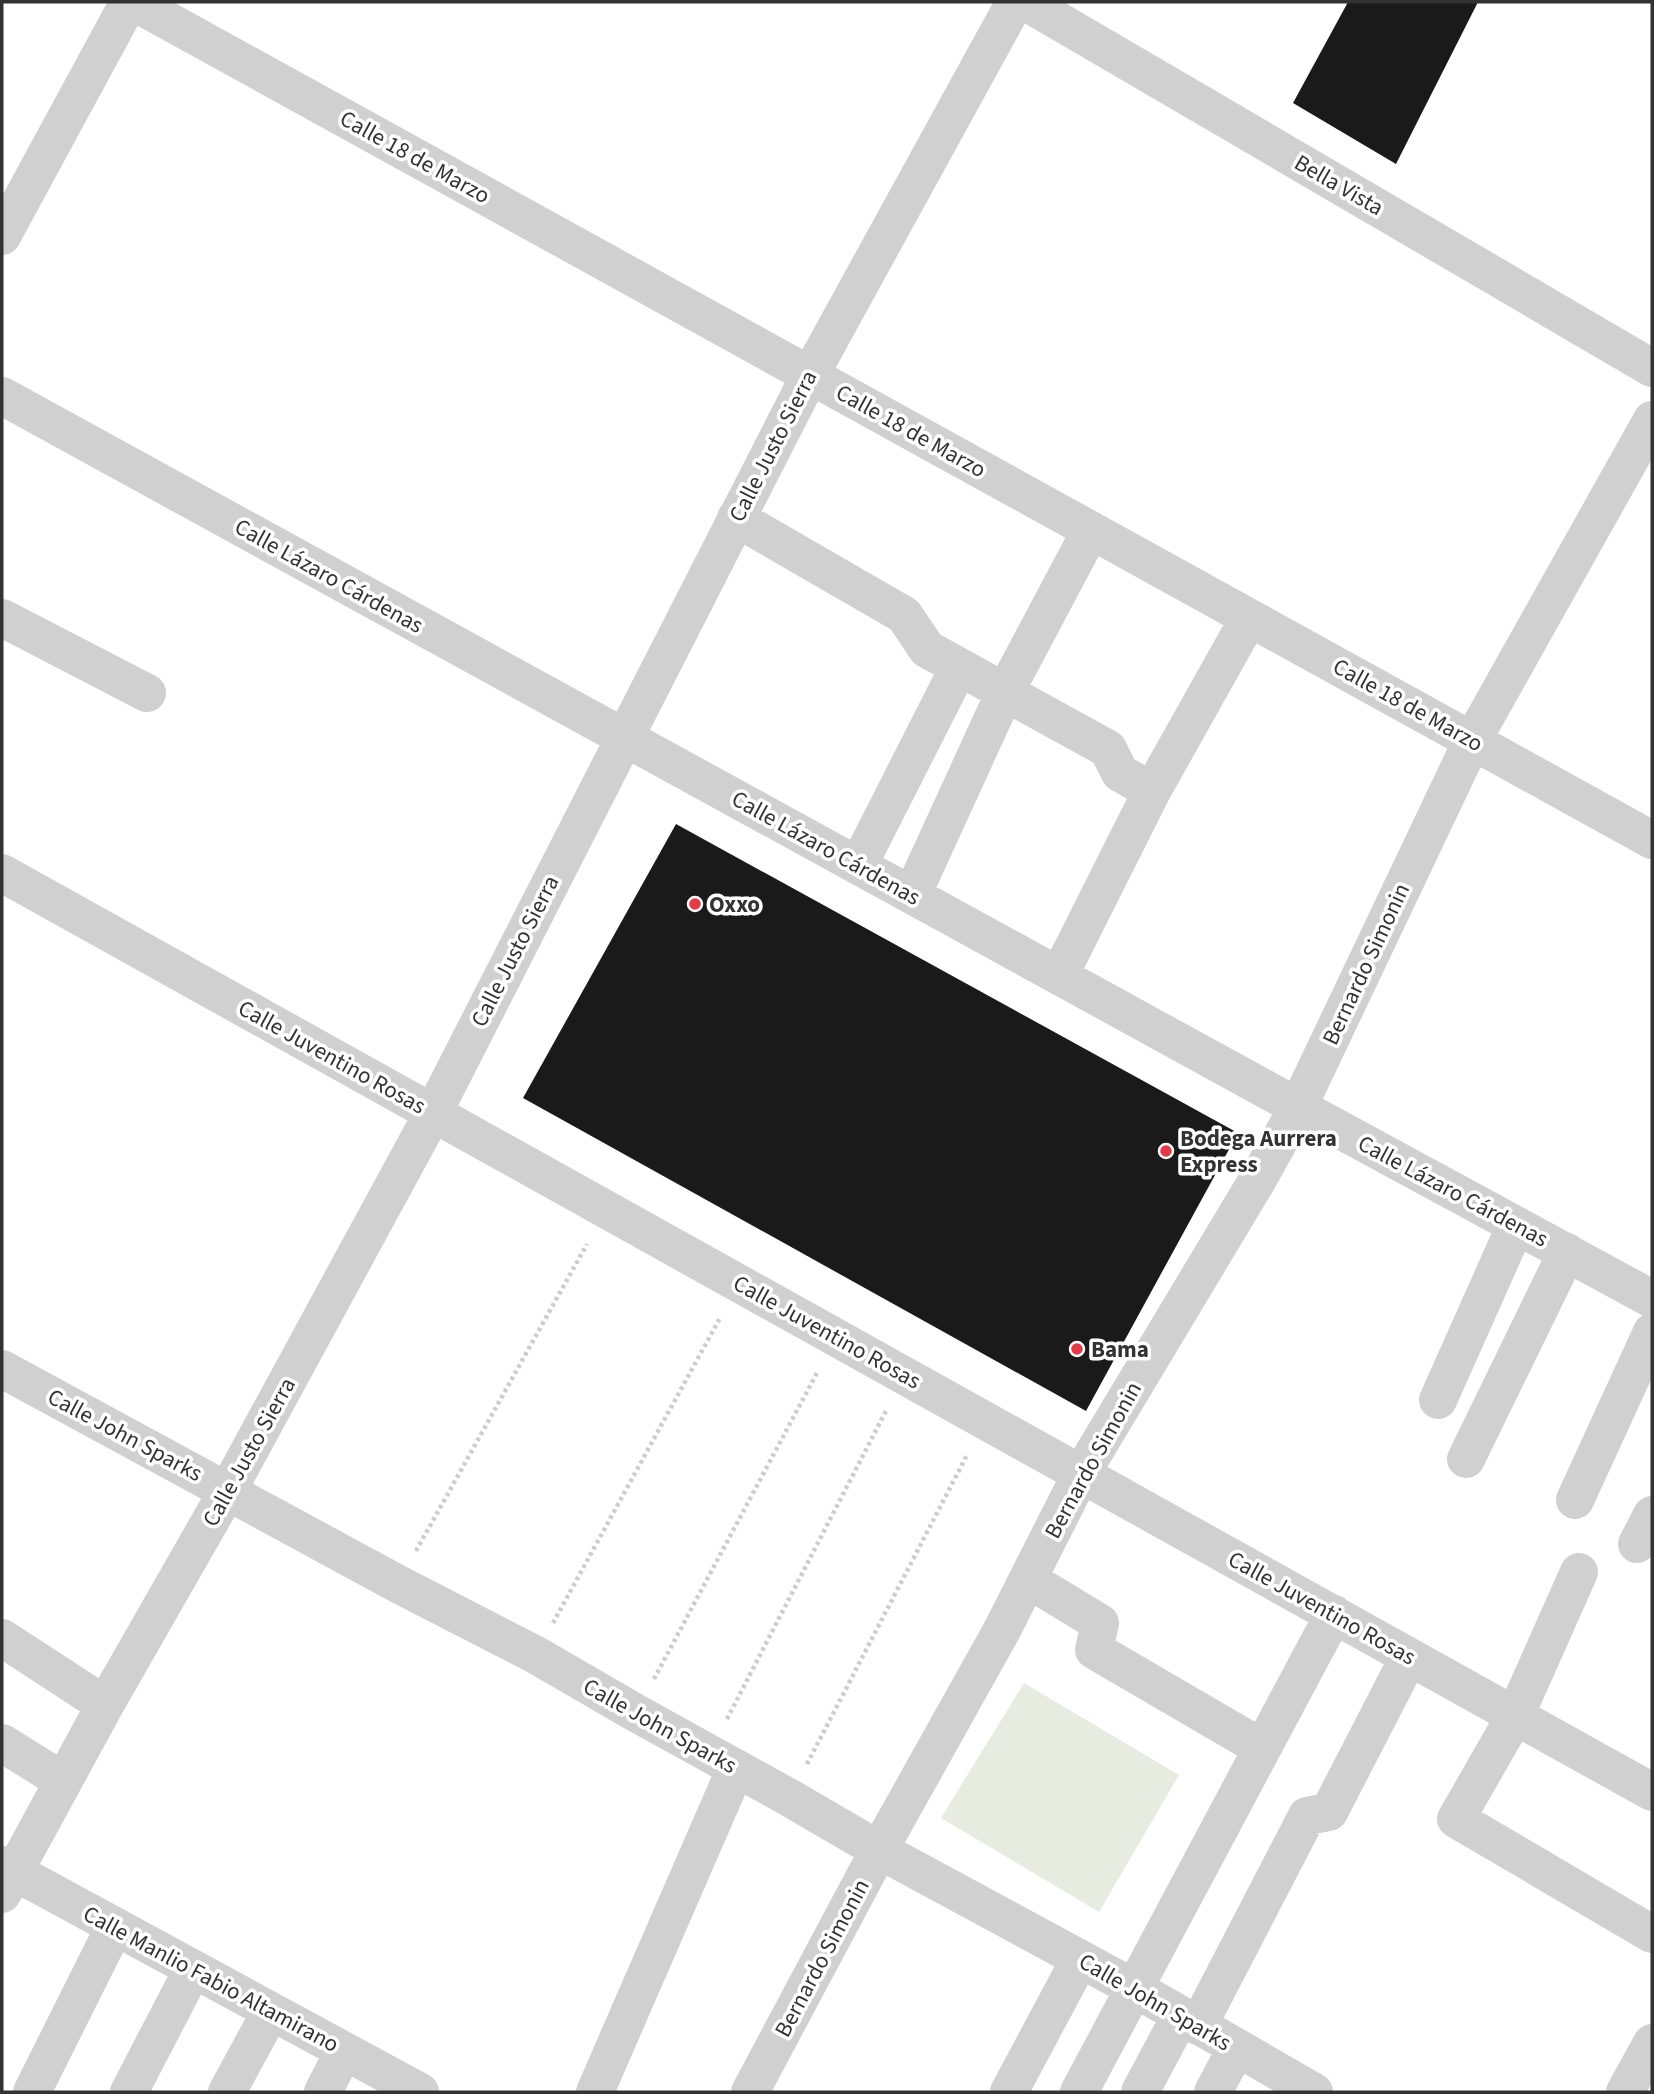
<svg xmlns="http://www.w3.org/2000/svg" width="1654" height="2094" font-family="'Source Sans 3',sans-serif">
	<rect width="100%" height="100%" fill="#fff"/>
	<path fill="#e6ecdf" d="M 1024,1683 L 1179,1775 L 1099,1912 L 941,1818 Z"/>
	<path fill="#1a1a1a" d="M 1348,2 L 1478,2 L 1396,164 L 1293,103 Z
		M 676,824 L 1238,1133 L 1086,1411 L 523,1098 Z"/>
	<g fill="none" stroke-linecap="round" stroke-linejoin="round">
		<path stroke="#cdcdcd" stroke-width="4.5" stroke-dasharray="3.5 3.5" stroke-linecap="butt" d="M 416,1551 L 587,1244
			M 553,1623 L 720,1318
			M 654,1679 L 818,1371
			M 727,1719 L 887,1409
			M 807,1764 L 967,1455"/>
		<path stroke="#d0d0d0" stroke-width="38" d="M 134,2 L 1652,840
			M 1026,2 L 1652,368
			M 2,236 L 129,2
			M 2,396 L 1298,1107 L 1652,1299
			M 736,518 L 904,615 L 927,649 L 1108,749 L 1120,773 L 1152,791
			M 2,618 L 147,693
			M 858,866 L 959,667
			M 2,873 L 1652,1792
			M 912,895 L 1005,692 L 1091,530
			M 1059,976 L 1152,791 L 1249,618
			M 2,1369 L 398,1584 L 536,1655 L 636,1713 L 790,1798 L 879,1850 L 1134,1988 L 1314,2092
			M 1438,1400 L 1516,1225
			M 1466,1459 L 1567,1252
			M 1575,1500 L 1652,1332
			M 1637,1544 L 1652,1515
			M 1579,1572 L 1515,1716 L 1456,1819 L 1652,1934
			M 1029,1580 L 1100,1623 L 1094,1650 L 1262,1748
			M 2,1638 L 105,1705
			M 2,1743 L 63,1781
			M 2,1865 L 420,2092
			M 2,1894 L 105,1705 L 228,1490 L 433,1113 L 810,375 L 1015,2
			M 1198,2026 L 1307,1816 L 1329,1812 L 1409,1657
			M 32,2092 L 115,1926
			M 129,2092 L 193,1969
			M 227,2092 L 271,2011
			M 323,2092 L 344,2051
			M 595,2092 L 736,1768
			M 750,2092 L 879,1850 L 1002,1630 L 1081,1474 L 1258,1179 L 1298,1107 L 1472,741 L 1652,420
			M 1009,2092 L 1080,1959
			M 1079,2092 L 1334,1614
			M 1140,2092 L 1181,2015
			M 1213,2092 L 1236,2049
			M 1625,2092 L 1652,2043"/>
	</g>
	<g fill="#e63946" stroke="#fff" stroke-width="2.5">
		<circle cx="695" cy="904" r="7"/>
		<circle cx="1166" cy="1151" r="7"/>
		<circle cx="1077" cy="1349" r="7"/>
	</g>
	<g text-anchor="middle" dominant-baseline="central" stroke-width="7" stroke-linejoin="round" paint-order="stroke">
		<g font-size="23" fill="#333" stroke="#fff">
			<text transform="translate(415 157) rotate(29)">Calle 18 de Marzo</text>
			<text transform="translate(1339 185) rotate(30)">Bella Vista</text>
			<text transform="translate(911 431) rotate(29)">Calle 18 de Marzo</text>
			<text transform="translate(773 446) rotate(-63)">Calle Justo Sierra</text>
			<text transform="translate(329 576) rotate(29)">Calle Lázaro Cárdenas</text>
			<text transform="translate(1408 705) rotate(29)">Calle 18 de Marzo</text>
			<text transform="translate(826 848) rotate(29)">Calle Lázaro Cárdenas</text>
			<text transform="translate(515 951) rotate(-63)">Calle Justo Sierra</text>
			<text transform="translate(1366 964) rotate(-65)">Bernardo Simonin</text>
			<text transform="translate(332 1057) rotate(29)">Calle Juventino Rosas</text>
			<text transform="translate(1453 1191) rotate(28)">Calle Lázaro Cárdenas</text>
			<text transform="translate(827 1332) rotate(29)">Calle Juventino Rosas</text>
			<text transform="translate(125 1435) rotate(28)">Calle John Sparks</text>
			<text transform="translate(249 1452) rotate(-61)">Calle Justo Sierra</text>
			<text transform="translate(1093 1460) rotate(-61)">Bernardo Simonin</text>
			<text transform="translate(1322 1608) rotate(29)">Calle Juventino Rosas</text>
			<text transform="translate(660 1726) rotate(29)">Calle John Sparks</text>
			<text transform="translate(822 1958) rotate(-62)">Bernardo Simonin</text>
			<text transform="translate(211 1979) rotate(28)">Calle Manlio Fabio Altamirano</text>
			<text transform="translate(1155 2002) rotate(30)">Calle John Sparks</text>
		</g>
		<g font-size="23" font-weight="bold" fill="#333" stroke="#fff" text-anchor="start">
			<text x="709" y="904">Oxxo</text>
			<text x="1180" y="1138">Bodega Aurrera<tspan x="1180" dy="26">Express</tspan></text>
			<text x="1091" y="1349">Bama</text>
		</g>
	</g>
	<rect width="1654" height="2094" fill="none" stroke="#333333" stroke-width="7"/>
</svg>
